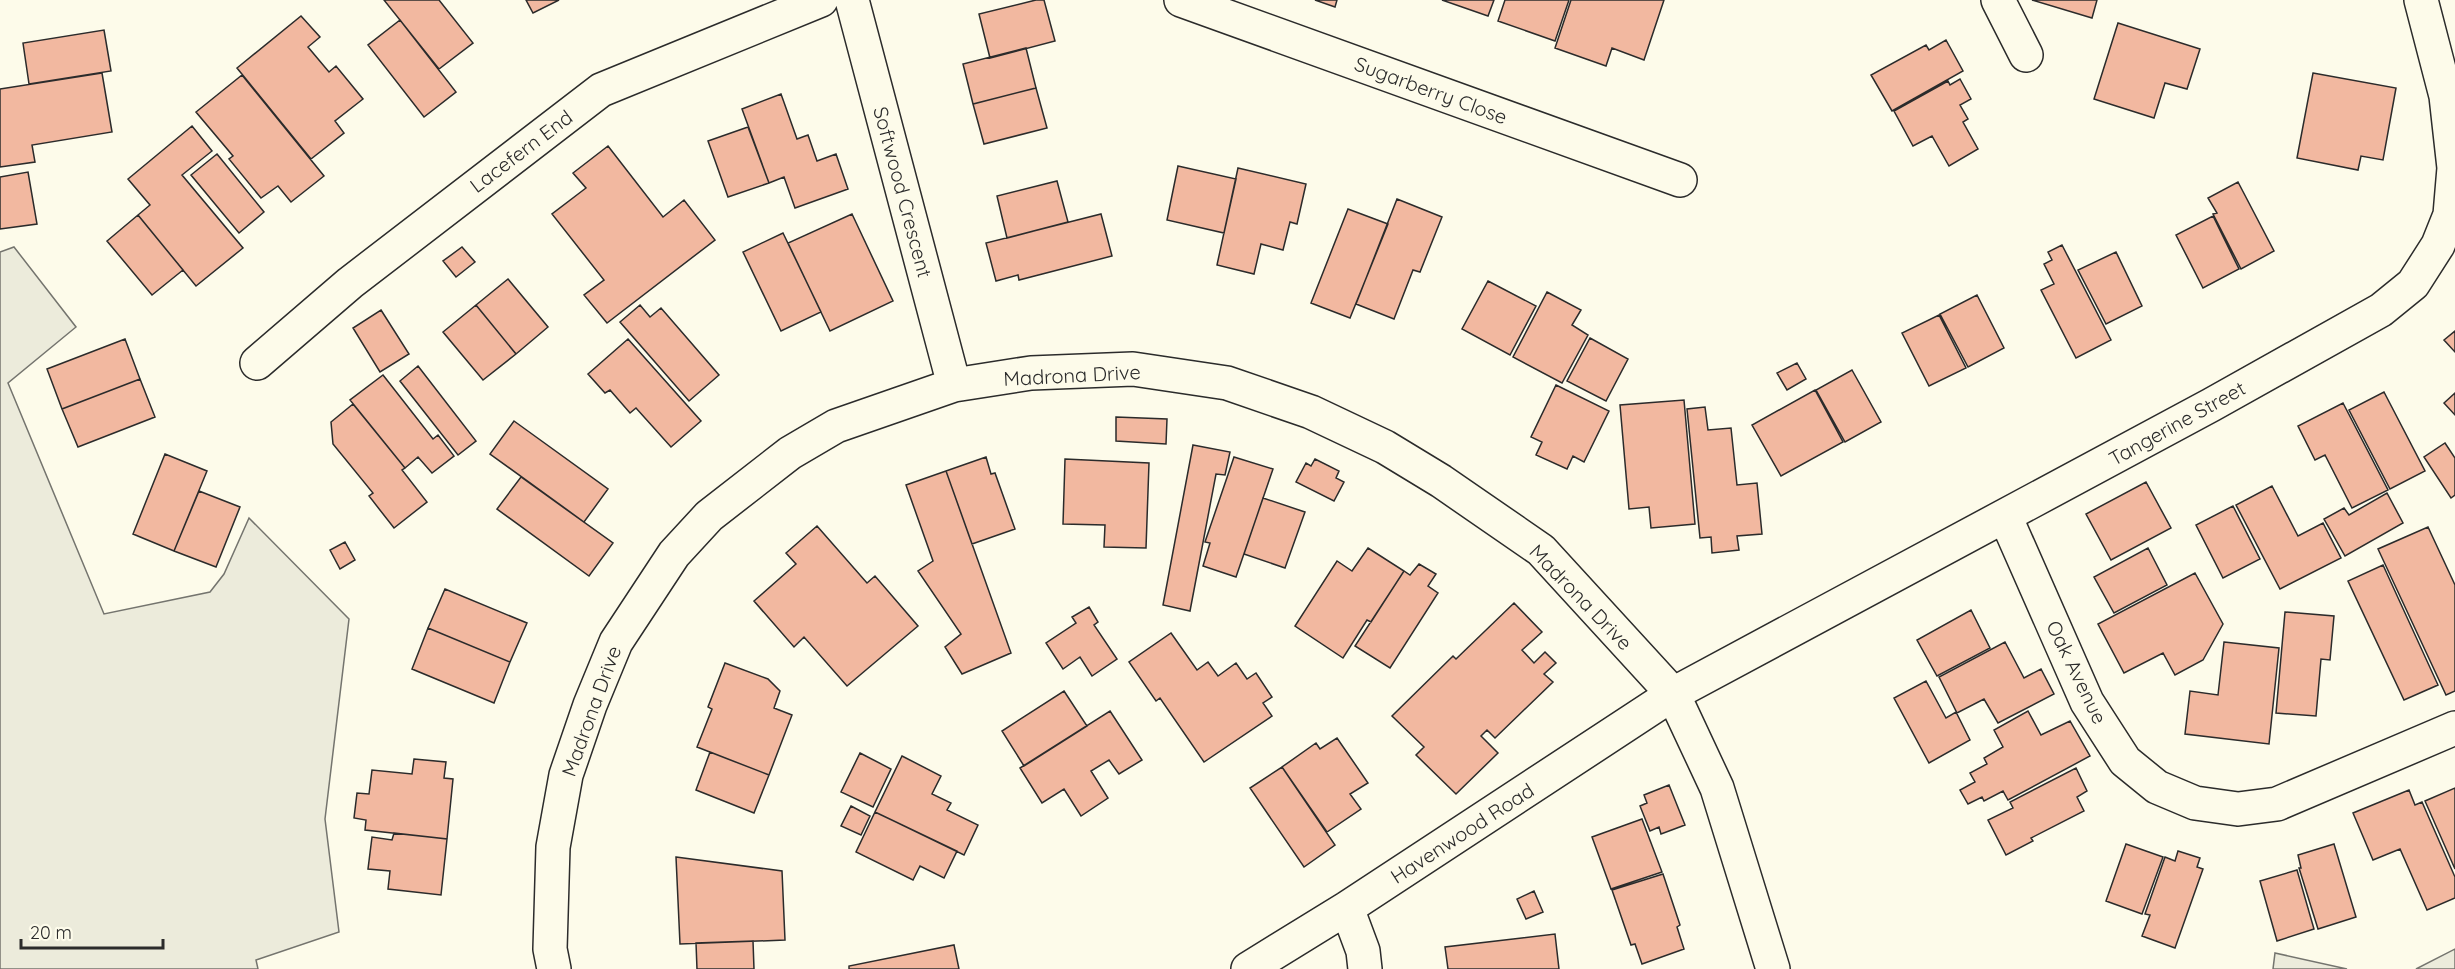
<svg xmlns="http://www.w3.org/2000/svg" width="2455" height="969" font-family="Quicksand,sans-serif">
	<rect width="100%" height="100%" fill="#fdfbea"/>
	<path fill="#ecebdb" stroke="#74746e" stroke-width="1.5" d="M 14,247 L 76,327 L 8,383 L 104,614 L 210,592 L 224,574 L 249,518 L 349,619 L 325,819 L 339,932 L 256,960 L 258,969 L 0,969 L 0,252 Z
		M 2455,949 L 2455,969 L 2416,969 Z
		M 2275,953 L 2347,969 L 2273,969 Z"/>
	<path fill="#f2b8a0" stroke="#2b2b2b" stroke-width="1.5" d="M 384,0 L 439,0 L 473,43 L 439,69 Z
		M 526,0 L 559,0 L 533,13 Z
		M 1036,0 L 1044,0 L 1055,41 L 990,58 L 979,14 Z
		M 1315,0 L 1337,0 L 1335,7 Z
		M 1442,0 L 1494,0 L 1488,16 Z
		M 1505,0 L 1569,0 L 1555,41 L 1498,21 Z
		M 1571,0 L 1664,0 L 1644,60 L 1612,48 L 1606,66 L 1555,48 Z
		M 2032,0 L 2097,0 L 2092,18 Z
		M 301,16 L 320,37 L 308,47 L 329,72 L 336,66 L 363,99 L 335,121 L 344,133 L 311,159 L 237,68 Z
		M 400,20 L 456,92 L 424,117 L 368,45 Z
		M 2118,23 L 2200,49 L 2187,89 L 2165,83 L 2154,118 L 2094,99 Z
		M 104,30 L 111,71 L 29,84 L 23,43 Z
		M 1946,40 L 1963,71 L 1892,111 L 1871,75 L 1926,45 L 1929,50 Z
		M 1026,48 L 1036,88 L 973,104 L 963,64 Z
		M 102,73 L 112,132 L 32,145 L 35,162 L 0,167 L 0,89 Z
		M 2313,73 L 2396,88 L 2383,160 L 2361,156 L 2358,170 L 2297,158 Z
		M 242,75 L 324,176 L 291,202 L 278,186 L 261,198 L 229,159 L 233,156 L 196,112 Z
		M 1960,79 L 1971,99 L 1960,105 L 1968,119 L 1963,122 L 1978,149 L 1949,166 L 1932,136 L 1913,146 L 1894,111 L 1948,81 L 1950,85 Z
		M 1036,88 L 1047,128 L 984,144 L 973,104 Z
		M 781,94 L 797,139 L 808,135 L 817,161 L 836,154 L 848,189 L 795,208 L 784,177 L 769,183 L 742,109 Z
		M 192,126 L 212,151 L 182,175 L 243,248 L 196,286 L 138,215 L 150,205 L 128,179 Z
		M 748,127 L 769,183 L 728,197 L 708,141 Z
		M 608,146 L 663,217 L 684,200 L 715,240 L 607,323 L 584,295 L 604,280 L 552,214 L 586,188 L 573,173 Z
		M 217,154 L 264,212 L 239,233 L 191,175 Z
		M 1178,166 L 1236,179 L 1224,233 L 1167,220 Z
		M 1238,168 L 1306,184 L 1297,224 L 1290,222 L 1283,250 L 1261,244 L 1254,274 L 1217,265 Z
		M 28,172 L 37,224 L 0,229 L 0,177 Z
		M 1057,181 L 1068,222 L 1007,238 L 997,196 Z
		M 2238,182 L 2274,251 L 2241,269 L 2213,214 L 2217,213 L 2208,198 Z
		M 1397,199 L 1442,217 L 1420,272 L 1413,270 L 1394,319 L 1356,304 Z
		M 1348,209 L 1388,224 L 1350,318 L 1311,303 Z
		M 852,214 L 893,301 L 830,331 L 788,243 Z
		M 1101,214 L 1112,256 L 1019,280 L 1018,275 L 996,281 L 986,243 Z
		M 138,215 L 183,270 L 152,295 L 107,241 Z
		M 2213,216 L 2239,269 L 2203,288 L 2176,235 Z
		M 783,233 L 821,312 L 781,331 L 743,252 Z
		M 2062,245 L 2111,340 L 2076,358 L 2041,290 L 2054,284 L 2044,264 L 2052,260 L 2048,252 Z
		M 462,247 L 475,262 L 456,277 L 443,261 Z
		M 2116,252 L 2142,306 L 2106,324 L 2078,270 Z
		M 508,279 L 548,327 L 516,354 L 476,305 Z
		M 1488,281 L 1536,306 L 1510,355 L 1462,329 Z
		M 1547,292 L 1581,310 L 1572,325 L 1588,335 L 1562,383 L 1513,357 Z
		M 1977,295 L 2004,348 L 1968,367 L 1940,314 Z
		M 476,305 L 516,354 L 483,380 L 443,332 Z
		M 640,305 L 650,317 L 661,308 L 719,375 L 689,401 L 620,322 Z
		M 381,310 L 409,354 L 380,372 L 353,328 Z
		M 1939,315 L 1966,368 L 1929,386 L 1902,333 Z
		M 2455,331 L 2455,352 L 2444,340 Z
		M 1590,338 L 1628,359 L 1606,401 L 1567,381 Z
		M 125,339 L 140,379 L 62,409 L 47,369 Z
		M 628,339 L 701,421 L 671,447 L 636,408 L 630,413 L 610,390 L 605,393 L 588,374 Z
		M 1797,363 L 1806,379 L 1787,390 L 1777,373 Z
		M 418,366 L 476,441 L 458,455 L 400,381 Z
		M 1852,370 L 1881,422 L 1845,442 L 1816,390 Z
		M 383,375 L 433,439 L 438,435 L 454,456 L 432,473 L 418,457 L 405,468 L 350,400 Z
		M 140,379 L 155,417 L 78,447 L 62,409 Z
		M 1556,385 L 1609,411 L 1584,462 L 1573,456 L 1567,469 L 1536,455 L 1542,442 L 1531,437 Z
		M 1815,390 L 1843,442 L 1781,476 L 1752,425 Z
		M 2384,392 L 2425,471 L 2390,489 L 2349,410 Z
		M 2455,393 L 2455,415 L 2444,403 Z
		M 1684,400 L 1695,524 L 1651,528 L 1649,507 L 1629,509 L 1620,405 Z
		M 2343,403 L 2388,490 L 2352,508 L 2325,455 L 2315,460 L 2298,426 Z
		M 353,404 L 405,468 L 402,470 L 427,502 L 394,528 L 369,496 L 373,493 L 333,444 L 331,422 Z
		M 1705,407 L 1708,430 L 1731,428 L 1737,485 L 1757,483 L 1762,534 L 1737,536 L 1739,550 L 1712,553 L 1711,537 L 1700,538 L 1687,409 Z
		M 1116,417 L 1167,419 L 1166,444 L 1116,441 Z
		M 514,421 L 608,489 L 584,522 L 490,454 Z
		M 2445,443 L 2455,458 L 2455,495 L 2451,498 L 2424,457 Z
		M 1193,445 L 1230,452 L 1225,475 L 1216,474 L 1190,611 L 1163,605 Z
		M 165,454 L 207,471 L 174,551 L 133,534 Z
		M 986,457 L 991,474 L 995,473 L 1015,529 L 972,544 L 946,471 Z
		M 1234,457 L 1273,469 L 1236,577 L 1203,566 L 1210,543 L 1205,542 Z
		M 1065,459 L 1149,463 L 1146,548 L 1104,547 L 1105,525 L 1063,524 Z
		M 1315,459 L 1339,471 L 1336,478 L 1344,482 L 1334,501 L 1296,482 L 1306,463 L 1311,466 Z
		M 946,471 L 1011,653 L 962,674 L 945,647 L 961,634 L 918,571 L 933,561 L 906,485 Z
		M 521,477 L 613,543 L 589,576 L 497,509 Z
		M 2146,482 L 2171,528 L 2111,560 L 2086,514 Z
		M 2272,486 L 2298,536 L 2323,523 L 2341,558 L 2280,589 L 2236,505 Z
		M 199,491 L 240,507 L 216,567 L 174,551 Z
		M 2387,493 L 2403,523 L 2345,556 L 2324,519 L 2344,508 L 2349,515 Z
		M 1263,498 L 1305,512 L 1285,568 L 1244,554 Z
		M 2233,506 L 2260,559 L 2223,578 L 2196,525 Z
		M 817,526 L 867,583 L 875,576 L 918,626 L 847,686 L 804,637 L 794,647 L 754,601 L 796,564 L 786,553 Z
		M 2428,527 L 2455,585 L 2455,691 L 2446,695 L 2378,549 Z
		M 345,542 L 355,560 L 340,569 L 330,550 Z
		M 1368,548 L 1404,571 L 1371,622 L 1367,620 L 1343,658 L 1295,626 L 1337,561 L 1352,571 Z
		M 2148,548 L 2167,585 L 2114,613 L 2094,577 Z
		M 1419,564 L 1436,574 L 1428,586 L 1438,593 L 1390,668 L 1355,646 L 1404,571 L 1410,575 Z
		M 2383,565 L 2438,685 L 2404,700 L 2348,581 Z
		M 2195,573 L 2223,624 L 2203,660 L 2175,675 L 2163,653 L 2124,673 L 2098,624 Z
		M 445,589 L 527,623 L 510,662 L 428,628 Z
		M 1514,603 L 1542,632 L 1522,650 L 1534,663 L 1545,652 L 1556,663 L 1544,674 L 1553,682 L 1495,738 L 1487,730 L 1481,736 L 1498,753 L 1456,794 L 1416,755 L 1424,747 L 1392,716 L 1453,656 L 1456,659 Z
		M 1089,607 L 1098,622 L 1094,625 L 1117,659 L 1092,676 L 1080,657 L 1063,669 L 1046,643 L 1076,623 L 1072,617 Z
		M 1971,610 L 1990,648 L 1937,676 L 1917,640 Z
		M 2285,612 L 2334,616 L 2330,660 L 2321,659 L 2316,716 L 2276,713 Z
		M 428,628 L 510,662 L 494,703 L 412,669 Z
		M 1171,633 L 1197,670 L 1208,662 L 1218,676 L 1236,663 L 1247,679 L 1256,673 L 1272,697 L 1263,703 L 1272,716 L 1204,762 L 1160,698 L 1156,701 L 1129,662 Z
		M 2005,642 L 2024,678 L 2041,669 L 2054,694 L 1998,723 L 1984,699 L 1957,713 L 1939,677 Z
		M 2224,642 L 2279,648 L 2269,744 L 2185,734 L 2190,691 L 2218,695 Z
		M 725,663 L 768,679 L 780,691 L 774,708 L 792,715 L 769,775 L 697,747 L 712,709 L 708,707 Z
		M 1926,681 L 1946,718 L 1956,712 L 1970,740 L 1929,763 L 1894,698 Z
		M 1064,691 L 1087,726 L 1024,766 L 1002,731 Z
		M 1110,711 L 1142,760 L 1119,774 L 1109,760 L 1091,771 L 1108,798 L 1081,816 L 1064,789 L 1042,803 L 1020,768 Z
		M 2028,711 L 2041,735 L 2070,721 L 2090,756 L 2008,800 L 2003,791 L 1984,801 L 1982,797 L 1968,804 L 1960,790 L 1975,782 L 1970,773 L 1987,764 L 1984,758 L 2003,747 L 1994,730 Z
		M 1337,738 L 1368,783 L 1350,794 L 1361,809 L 1327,832 L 1282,767 L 1316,743 L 1320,749 Z
		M 710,752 L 769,775 L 754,813 L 696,790 Z
		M 860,753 L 891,769 L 873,807 L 841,792 Z
		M 902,756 L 941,776 L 932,794 L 951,803 L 947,810 L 978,825 L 964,855 L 875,812 Z
		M 414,759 L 446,762 L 444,778 L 453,779 L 447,839 L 365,830 L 366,820 L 354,818 L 357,793 L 369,794 L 372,770 L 412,774 Z
		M 1282,767 L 1335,845 L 1304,867 L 1250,788 Z
		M 2076,768 L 2087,791 L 2077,797 L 2084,811 L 2031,838 L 2033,841 L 2006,855 L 1988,820 L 2013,808 L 2010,802 Z
		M 1669,785 L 1685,825 L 1661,834 L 1659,827 L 1650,831 L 1640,806 L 1647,803 L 1644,795 Z
		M 2455,788 L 2455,869 L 2425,801 Z
		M 2409,790 L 2415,805 L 2422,802 L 2455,877 L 2455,898 L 2427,910 L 2400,849 L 2373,860 L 2353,813 Z
		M 851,806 L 870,816 L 861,835 L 841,826 Z
		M 875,812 L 957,851 L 944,878 L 920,866 L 913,880 L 856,852 Z
		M 1642,819 L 1662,872 L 1611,889 L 1592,837 Z
		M 394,833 L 447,839 L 441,895 L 388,889 L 390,871 L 368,869 L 372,837 L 392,840 Z
		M 2126,844 L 2163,857 L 2142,914 L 2106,901 Z
		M 2334,844 L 2356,917 L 2318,929 L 2299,868 L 2301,868 L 2298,855 Z
		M 2178,851 L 2200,858 L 2197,867 L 2203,869 L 2175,948 L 2142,936 L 2150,915 L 2145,914 L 2165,857 L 2175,861 Z
		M 676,857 L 782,871 L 785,940 L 680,944 Z
		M 2297,870 L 2314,929 L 2277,941 L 2260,881 Z
		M 1663,874 L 1680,925 L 1677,927 L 1684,949 L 1642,964 L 1635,944 L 1631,945 L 1612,890 Z
		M 1534,891 L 1543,912 L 1526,919 L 1517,899 Z
		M 1555,934 L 1559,969 L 1448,969 L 1445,947 Z
		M 753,941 L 754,969 L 697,969 L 696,943 Z
		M 954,945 L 959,969 L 849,969 L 849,966 Z"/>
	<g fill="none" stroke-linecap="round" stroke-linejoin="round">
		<g stroke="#2b2b2b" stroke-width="36">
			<path id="street" d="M 852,0 L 954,385
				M 1181,0 L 1680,180
				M 1998,0 L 2026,55
				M 257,363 L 350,283 L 601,90 L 821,0
				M 2005,516 L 2087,702 L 2125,761 L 2157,787 L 2195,803 L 2238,809 L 2277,804 L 2455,728
				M 1347,908 L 1363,951 L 1365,969
				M 554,969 L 550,949 L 553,847 L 566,775 L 590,705 L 616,642 L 674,554 L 709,516 L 790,453 L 836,426 L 954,385 L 1031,373 L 1133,369 L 1227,383 L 1311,412 L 1385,447 L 1441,481 L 1541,550 L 1673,694 L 1717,788 L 1773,969
				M 1248,969 L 1347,908 L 1673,694 L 2211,405 L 2381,310 L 2413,284 L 2438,245 L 2450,215 L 2454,168 L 2446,96 L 2421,0"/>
		</g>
		<use href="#street" stroke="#fdfbea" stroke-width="33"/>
	</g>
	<g text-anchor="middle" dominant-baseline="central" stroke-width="4.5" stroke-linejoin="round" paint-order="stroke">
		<g font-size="20" fill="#2b2b2b" stroke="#fdfbea">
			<text transform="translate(1431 90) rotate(20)">Sugarberry Close</text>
			<text transform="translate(521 151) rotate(-37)">Lacefern End</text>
			<text transform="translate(903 192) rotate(75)">Softwood Crescent</text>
			<text transform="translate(1072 375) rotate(-3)">Madrona Drive</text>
			<text transform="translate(2177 423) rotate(-29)">Tangerine Street</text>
			<text transform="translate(1581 597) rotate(46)">Madrona Drive</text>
			<text transform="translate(2077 672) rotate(64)">Oak Avenue</text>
			<text transform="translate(591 711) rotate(-70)">Madrona Drive</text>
			<text transform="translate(1462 833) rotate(-33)">Havenwood Road</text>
		</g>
	</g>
	<path d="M21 939v9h142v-9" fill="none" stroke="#2b2b2b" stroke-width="3"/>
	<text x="30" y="939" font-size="18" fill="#2b2b2b" stroke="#fdfbea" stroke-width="4.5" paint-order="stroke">20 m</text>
</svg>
